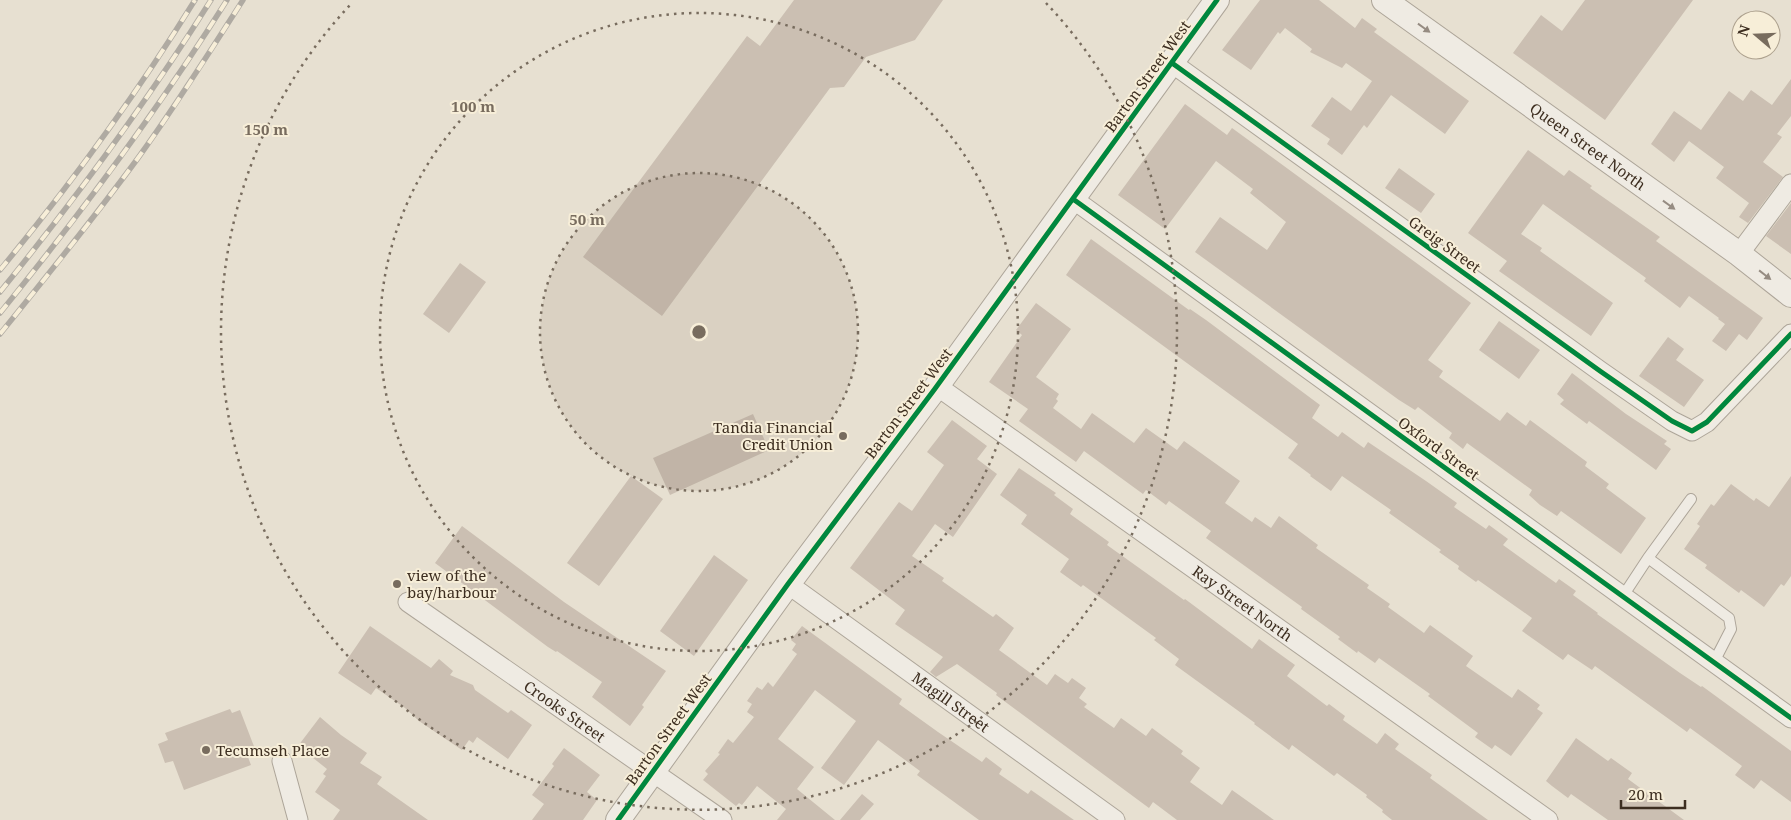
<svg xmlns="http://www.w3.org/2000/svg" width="1791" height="820" font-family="'Noto Serif',serif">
	<rect width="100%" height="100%" fill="#e7e0d1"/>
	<path fill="#cbbfb2" d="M 794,0 L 943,0 L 915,40 L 866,57 L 844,87 L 830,88 L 662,316 L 583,257 L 747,36 L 760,46 Z
		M 1260,0 L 1319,0 L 1355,28 L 1362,18 L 1377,29 L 1374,32 L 1469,101 L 1445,134 L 1391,95 L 1367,128 L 1364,125 L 1342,155 L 1327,144 L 1330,139 L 1311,126 L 1332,97 L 1351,111 L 1372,81 L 1346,63 L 1342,68 L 1310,52 L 1312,49 L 1285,28 L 1280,34 L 1278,32 L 1251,70 L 1222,50 Z
		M 1585,0 L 1693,0 L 1605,120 L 1513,53 L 1541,15 L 1562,31 Z
		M 1791,79 L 1791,116 L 1777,134 L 1782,137 L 1763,162 L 1783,177 L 1748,223 L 1739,217 L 1749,203 L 1716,178 L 1724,167 L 1689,141 L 1674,162 L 1651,144 L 1674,111 L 1701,130 L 1729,91 L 1743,101 L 1751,90 L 1772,105 Z
		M 1185,104 L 1227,135 L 1232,128 L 1471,303 L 1428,360 L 1443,371 L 1439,377 L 1500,421 L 1507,412 L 1526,426 L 1530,420 L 1587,462 L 1585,466 L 1609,484 L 1606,488 L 1646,518 L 1621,554 L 1561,511 L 1557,516 L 1540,505 L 1529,495 L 1532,490 L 1467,443 L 1463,449 L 1449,438 L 1452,433 L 1418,407 L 1415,410 L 1399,400 L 1195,252 L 1220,217 L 1267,250 L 1286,222 L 1250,193 L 1253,189 L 1216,161 L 1165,229 L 1118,195 Z
		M 1528,150 L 1564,176 L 1569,170 L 1592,186 L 1590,188 L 1660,237 L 1656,241 L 1763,318 L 1747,340 L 1739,334 L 1726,351 L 1712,341 L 1725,324 L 1718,319 L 1719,318 L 1689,296 L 1680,308 L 1644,281 L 1646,278 L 1543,204 L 1521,234 L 1542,248 L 1540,251 L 1613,303 L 1591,336 L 1499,271 L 1507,261 L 1468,233 Z
		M 1399,168 L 1435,194 L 1421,213 L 1385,188 Z
		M 1791,203 L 1791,254 L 1766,236 Z
		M 1091,239 L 1189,310 L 1190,309 L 1206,320 L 1320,405 L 1312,418 L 1338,437 L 1342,432 L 1364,448 L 1368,442 L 1426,481 L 1457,503 L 1454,507 L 1486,529 L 1489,525 L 1508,539 L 1503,545 L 1521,558 L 1556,583 L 1559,579 L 1576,591 L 1573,595 L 1598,613 L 1597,614 L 1680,673 L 1701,687 L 1702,686 L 1791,751 L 1791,802 L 1761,780 L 1754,789 L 1735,775 L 1742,766 L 1690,728 L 1687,732 L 1595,666 L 1592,670 L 1568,654 L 1563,660 L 1522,631 L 1532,618 L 1478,580 L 1476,582 L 1458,569 L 1459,566 L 1439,552 L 1441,550 L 1389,513 L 1391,510 L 1342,476 L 1331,491 L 1310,476 L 1311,475 L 1288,458 L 1298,444 L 1066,275 Z
		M 460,263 L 486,282 L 449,333 L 423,314 Z
		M 1036,303 L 1071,329 L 1036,377 L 1059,394 L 1056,399 L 1058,401 L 1053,408 L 1081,429 L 1092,413 L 1134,443 L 1146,428 L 1177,450 L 1184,441 L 1240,481 L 1225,503 L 1252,522 L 1255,517 L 1271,528 L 1279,516 L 1318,545 L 1316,548 L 1369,585 L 1367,588 L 1390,604 L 1388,607 L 1424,633 L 1430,625 L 1473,656 L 1466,666 L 1512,698 L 1518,689 L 1540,705 L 1537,709 L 1543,713 L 1511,756 L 1495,745 L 1492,749 L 1475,737 L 1478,733 L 1428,696 L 1430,694 L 1379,658 L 1375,663 L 1358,651 L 1357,653 L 1338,639 L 1340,637 L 1301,609 L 1302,607 L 1206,538 L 1211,531 L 1169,501 L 1166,505 L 1146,490 L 1143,494 L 1084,451 L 1076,462 L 1019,421 L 1028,409 L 989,382 L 1022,335 L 1016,330 Z
		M 1499,321 L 1540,350 L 1519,379 L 1479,350 Z
		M 1668,337 L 1684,349 L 1676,360 L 1704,380 L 1684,407 L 1639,376 Z
		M 1572,373 L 1626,414 L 1667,441 L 1664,444 L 1671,449 L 1656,470 L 1589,421 L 1587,424 L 1560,404 L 1564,400 L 1557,394 Z
		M 753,414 L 769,450 L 670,495 L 653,458 Z
		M 952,420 L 987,446 L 977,459 L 997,474 L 953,537 L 935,524 L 912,556 L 944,578 L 942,581 L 993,617 L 996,614 L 1014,628 L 999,650 L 1047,685 L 1055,674 L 1068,683 L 1072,678 L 1086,688 L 1079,698 L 1087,704 L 1084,707 L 1114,728 L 1121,718 L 1146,736 L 1152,728 L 1183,751 L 1181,754 L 1200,768 L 1190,782 L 1222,805 L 1232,790 L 1274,820 L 1177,820 L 1153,802 L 1149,808 L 996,695 L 997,693 L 957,664 L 936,677 L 930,672 L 943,657 L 895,624 L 905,610 L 850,568 L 899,502 L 912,511 L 944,465 L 927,452 Z
		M 1019,468 L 1056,493 L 1054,495 L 1073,509 L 1070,514 L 1109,542 L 1107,545 L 1184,600 L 1185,599 L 1252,649 L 1259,639 L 1295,665 L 1287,676 L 1327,706 L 1329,704 L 1345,716 L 1343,720 L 1377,744 L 1385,733 L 1399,744 L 1395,749 L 1432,775 L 1430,778 L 1488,820 L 1392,820 L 1382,812 L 1383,810 L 1366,797 L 1367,795 L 1337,773 L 1334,776 L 1292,745 L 1289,750 L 1254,724 L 1255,723 L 1175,665 L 1179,659 L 1154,640 L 1156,638 L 1083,585 L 1081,587 L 1060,572 L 1069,559 L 1021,524 L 1027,515 L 1000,495 Z
		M 631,476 L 663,499 L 599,586 L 567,563 Z
		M 1791,476 L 1791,576 L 1784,586 L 1781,584 L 1764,607 L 1741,590 L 1739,593 L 1705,568 L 1707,565 L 1684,549 L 1700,526 L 1697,524 L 1711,504 L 1714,506 L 1731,484 L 1754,501 L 1756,498 L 1769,507 Z
		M 462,526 L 564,602 L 666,671 L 642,705 L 644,707 L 630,726 L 592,697 L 602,682 L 557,651 L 556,652 L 548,647 L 435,563 Z
		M 714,555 L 748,580 L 694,656 L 660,631 Z
		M 370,626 L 431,668 L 439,659 L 453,671 L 450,675 L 473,685 L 475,690 L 508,713 L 511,710 L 532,725 L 508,759 L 477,737 L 473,743 L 469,740 L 462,750 L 419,721 L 405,708 L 376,688 L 371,695 L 338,673 Z
		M 802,626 L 902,699 L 899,704 L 938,732 L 982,762 L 986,757 L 1002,769 L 999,774 L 1028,794 L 1031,790 L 1074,820 L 979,820 L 917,775 L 920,771 L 878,740 L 844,785 L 821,768 L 856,721 L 815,690 L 778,739 L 814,767 L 797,789 L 835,820 L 777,820 L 786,809 L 757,786 L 742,805 L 739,803 L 736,806 L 703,780 L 708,774 L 705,771 L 720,754 L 718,753 L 728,739 L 733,743 L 754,717 L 747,712 L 752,704 L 747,701 L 757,687 L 762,690 L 768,682 L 773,687 L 797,654 L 792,650 L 796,644 L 791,640 Z
		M 230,709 L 232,713 L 240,710 L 255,749 L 246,752 L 251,765 L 184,790 L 173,761 L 165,763 L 158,744 L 168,740 L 165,733 Z
		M 320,717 L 341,735 L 367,753 L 360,763 L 382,777 L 377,784 L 428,820 L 333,820 L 340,810 L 315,792 L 326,776 L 323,774 L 327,769 L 298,746 Z
		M 1576,738 L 1608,761 L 1611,758 L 1632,773 L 1628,779 L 1684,820 L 1608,820 L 1571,794 L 1568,798 L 1552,786 L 1546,781 Z
		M 564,748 L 600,775 L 587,792 L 597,800 L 583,820 L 532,820 L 544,804 L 532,795 L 554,766 L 552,764 Z
		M 862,794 L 874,804 L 860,820 L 840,820 Z"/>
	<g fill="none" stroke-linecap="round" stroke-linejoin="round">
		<g stroke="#ada599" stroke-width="12">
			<path id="service" d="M 1648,558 L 1691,499
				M 1623,596 L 1648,558 L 1729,618 L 1731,629 L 1714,662"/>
		</g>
		<g stroke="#ada599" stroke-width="21">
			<g id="minor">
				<path d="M 1172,63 L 1600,371 L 1672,421 L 1692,431 L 1707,422 L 1791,334"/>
				<path d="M 1073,199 L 1791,718"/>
				<path d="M 1739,254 L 1791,184"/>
				<path id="s1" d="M 937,386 L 1548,820"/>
				<path id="s2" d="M 788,584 L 1115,820"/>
				<path id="s3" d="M 408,602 L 722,820"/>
				<path d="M 282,761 L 298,820"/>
			</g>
		</g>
		<g stroke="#ada599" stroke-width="26">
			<g id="tertiary">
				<path id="s4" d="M 1384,0 L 1739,254 L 1791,295"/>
				<path d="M 618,820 L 788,584 L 934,390 L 1217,0"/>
			</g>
		</g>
		<use href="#service" stroke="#efebe3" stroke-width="10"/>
		<use href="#minor" stroke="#efebe3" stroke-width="19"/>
		<use href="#tertiary" stroke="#efebe3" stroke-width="24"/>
		<g stroke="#afaaa2" stroke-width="5.5">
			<path id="rail" d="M 0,270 C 71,184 136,95 195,0
				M 0,292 C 76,198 147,102 211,0
				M 0,313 C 82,212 158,110 227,0
				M 0,334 C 47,276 94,218 138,158 C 175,107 209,53 243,0"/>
		</g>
		<use href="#rail" stroke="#f7eed8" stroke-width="4" stroke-dasharray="11" stroke-linecap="butt"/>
		<g stroke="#f7eed8" stroke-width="8">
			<path id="cycleway" d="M 1172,63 L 1600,371 L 1672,421 L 1692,431 L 1707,422 L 1791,334
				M 1073,199 L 1791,718
				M 618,820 L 788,584 L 934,390 L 1217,0"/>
		</g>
		<use href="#cycleway" stroke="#00873e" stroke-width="5"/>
	</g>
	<defs><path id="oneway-solid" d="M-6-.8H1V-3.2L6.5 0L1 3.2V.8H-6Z" transform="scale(1.25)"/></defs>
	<g fill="#968c82">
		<use href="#oneway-solid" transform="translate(1424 28) rotate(36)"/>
		<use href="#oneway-solid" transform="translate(1669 205) rotate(36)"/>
		<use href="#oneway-solid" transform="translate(1765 275) rotate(38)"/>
	</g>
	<circle cx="699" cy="332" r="159" fill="#786c5e" fill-opacity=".12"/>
	<g fill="none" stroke="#786c5e" stroke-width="2.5" stroke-dasharray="2.5 5">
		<circle cx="699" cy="332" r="159"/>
		<circle cx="699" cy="332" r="319"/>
		<path d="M1046 3A478 478 0 1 1 352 3"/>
	</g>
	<g fill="#786c5e" stroke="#f7eed8" stroke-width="2">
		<circle cx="843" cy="436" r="5"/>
		<circle cx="397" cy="584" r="5"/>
		<circle cx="206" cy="750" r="5"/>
	</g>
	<g text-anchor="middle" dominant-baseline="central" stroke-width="4" stroke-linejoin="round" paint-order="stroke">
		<g font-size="15" fill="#3d2e20" stroke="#f7eed8">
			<text transform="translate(1147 76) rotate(-54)">Barton Street West</text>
			<text stroke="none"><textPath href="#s4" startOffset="251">Queen Street North</textPath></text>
			<text transform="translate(1445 244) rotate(36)">Greig Street</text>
			<text transform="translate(908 403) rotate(-53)">Barton Street West</text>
			<text transform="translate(1439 448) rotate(36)">Oxford Street</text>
			<text stroke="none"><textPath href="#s1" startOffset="375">Ray Street North</textPath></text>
			<text stroke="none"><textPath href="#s2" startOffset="201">Magill Street</textPath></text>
			<text stroke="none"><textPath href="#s3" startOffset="191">Crooks Street</textPath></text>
			<text transform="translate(668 729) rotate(-54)">Barton Street West</text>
		</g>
		<g font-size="15" fill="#3d2e20" stroke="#f7eed8" text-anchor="start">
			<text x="833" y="427" text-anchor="end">Tandia Financial<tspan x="833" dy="17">Credit Union</tspan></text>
			<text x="407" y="575">view of the<tspan x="407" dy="17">bay/harbour</tspan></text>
			<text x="216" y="750">Tecumseh Place</text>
		</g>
	</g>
	<circle cx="699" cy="332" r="8" fill="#786c5e" stroke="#f7eed8" stroke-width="2.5"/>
	<g font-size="15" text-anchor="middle" font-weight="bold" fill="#786c5e" stroke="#f7eed8" stroke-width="4" stroke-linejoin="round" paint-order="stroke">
		<text x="473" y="112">100 m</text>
		<text x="266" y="135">150 m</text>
		<text x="587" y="225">50 m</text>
	</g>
	<g transform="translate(1756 35) rotate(289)"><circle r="24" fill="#f7eed8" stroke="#ada18e"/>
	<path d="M0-4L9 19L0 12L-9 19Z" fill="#786c5e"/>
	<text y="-8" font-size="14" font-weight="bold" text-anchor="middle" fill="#3d2e20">N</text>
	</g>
	<path d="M1621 800v8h64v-8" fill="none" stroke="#3d2e20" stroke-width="2.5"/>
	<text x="1628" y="800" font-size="15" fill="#3d2e20" stroke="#f7eed8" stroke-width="4" paint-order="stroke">20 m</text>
</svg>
